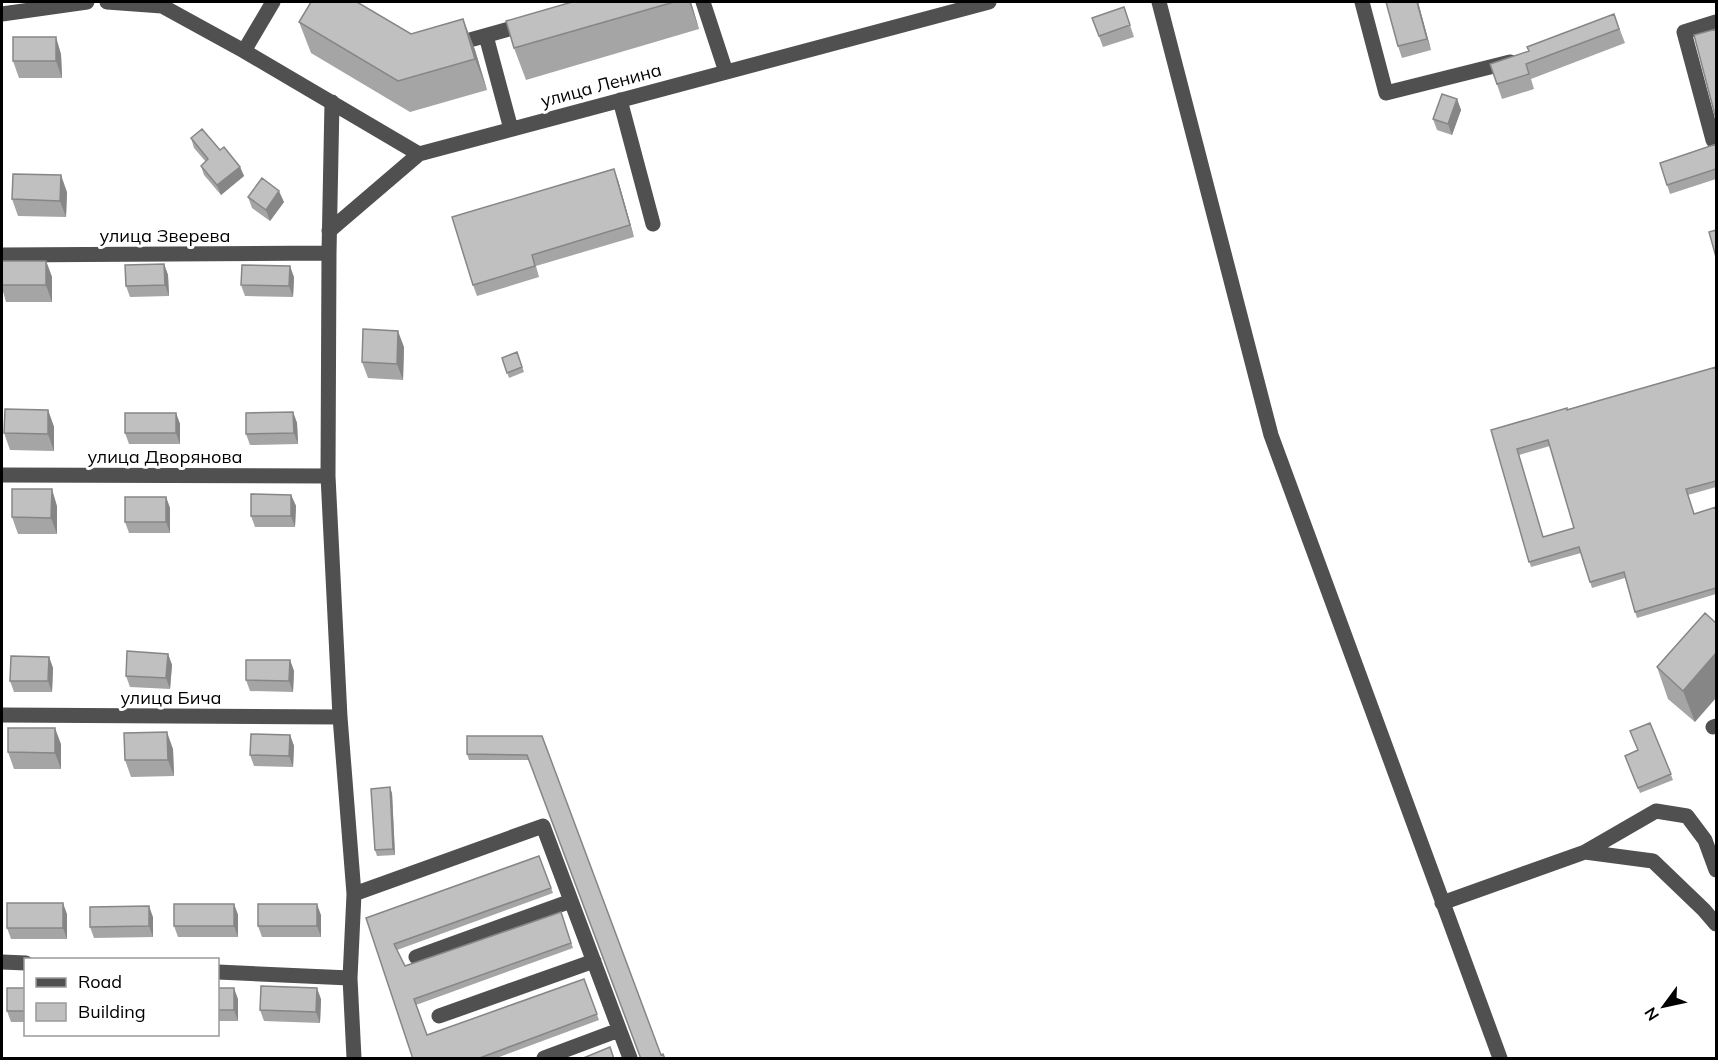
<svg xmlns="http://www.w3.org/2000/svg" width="1718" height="1060" font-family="Mulish,sans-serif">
	<rect width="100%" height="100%" fill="#fff"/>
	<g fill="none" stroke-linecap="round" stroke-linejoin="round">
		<path stroke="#505050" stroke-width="15" d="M 107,2 L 162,6 L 244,51 L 419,154 L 989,2
			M 703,2 L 726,72
			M 1159,2 L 1271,435 L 1500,1058
			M 1362,2 L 1386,93 L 1510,62
			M 2,14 L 87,2
			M 1716,22 L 1684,32 L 1713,140 L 1716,139
			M 486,36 L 511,129
			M 452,45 L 527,24
			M 244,51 L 273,2
			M 620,100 L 653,224
			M 332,102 L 329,253 L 328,476 L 340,717 L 354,894 L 350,978 L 354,1058
			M 329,231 L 419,154
			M 2,255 L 329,253
			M 2,475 L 328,476
			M 2,715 L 340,717
			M 1713,727 L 1716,726
			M 1585,852 L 1656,811 L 1687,816 L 1705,840 L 1716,870
			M 354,894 L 543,826 L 630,1058
			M 1442,903 L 1585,852 L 1653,861 L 1704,910 L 1716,924
			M 416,957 L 571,901
			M 2,962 L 26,963
			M 218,972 L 350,978
			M 439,1016 L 594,961
			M 544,1058 L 619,1030"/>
	</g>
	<path fill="#a5a5a5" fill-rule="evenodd" d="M 572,2 L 691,2 L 699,29 L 526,80 L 514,48 Z
		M 1418,2 L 1431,50 L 1402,58 L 1398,46 Z
		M 1124,7 L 1134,37 L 1103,47 L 1092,18 Z
		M 1614,14 L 1625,43 L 1531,79 L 1534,89 L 1502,99 L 1490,64 L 1529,51 Z
		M 463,19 L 475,50 L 487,90 L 410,112 L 311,53 L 299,22 L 411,34 Z
		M 61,54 L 62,78 L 19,78 L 13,61 Z
		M 1457,99 L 1461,110 L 1452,135 L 1437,130 L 1433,119 Z
		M 191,138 L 220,150 L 240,167 L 244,176 L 221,195 L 204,175 L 201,166 L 206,162 L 194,148 Z
		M 1716,144 L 1716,179 L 1670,194 L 1660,163 Z
		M 618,180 L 634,237 L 536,266 L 539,277 L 477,296 L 473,285 Z
		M 67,192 L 66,217 L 18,216 L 12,199 Z
		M 248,197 L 284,202 L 270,221 L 252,208 Z
		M 46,261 L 52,277 L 52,302 L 6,302 L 2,288 L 2,285 Z
		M 164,264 L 168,275 L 169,296 L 130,297 L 126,286 Z
		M 294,277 L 293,297 L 245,296 L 241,285 Z
		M 404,347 L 403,380 L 368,378 L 362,362 Z
		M 517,352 L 524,372 L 509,378 L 502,358 Z
		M 1716,367 L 1716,487 L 1688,495 L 1694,514 L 1716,507 L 1716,594 L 1637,618 L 1625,578 L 1592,588 L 1581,553 L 1531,567 L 1491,430 L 1601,400 ZM 1550,446 L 1574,528 L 1543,537 L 1519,455 Z
		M 48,410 L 54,427 L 54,451 L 10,450 L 4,433 Z
		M 293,412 L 297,423 L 298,444 L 250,445 L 246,434 Z
		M 176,413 L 180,424 L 180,444 L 129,444 L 125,433 Z
		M 291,495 L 296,506 L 295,527 L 255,527 L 251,516 Z
		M 166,497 L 170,508 L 170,533 L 129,533 L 125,522 Z
		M 57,506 L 57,534 L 18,534 L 12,517 Z
		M 1716,623 L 1695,722 L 1668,699 L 1657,667 Z
		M 168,654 L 172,665 L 170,689 L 130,687 L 126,676 Z
		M 49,657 L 53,668 L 52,692 L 14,692 L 10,681 Z
		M 290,660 L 294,671 L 293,692 L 250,691 L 246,680 Z
		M 1650,723 L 1673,780 L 1640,793 L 1625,756 L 1638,750 Z
		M 290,735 L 294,746 L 293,767 L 254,766 L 250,755 Z
		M 542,736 L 641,1059 L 529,760 L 469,760 L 467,754 Z
		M 61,744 L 61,769 L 14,769 L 8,752 Z
		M 173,749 L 174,776 L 131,777 L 125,760 Z
		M 392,793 L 395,855 L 377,856 L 375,850 Z
		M 539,856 L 553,893 L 397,950 L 405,966 L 561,912 L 573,948 L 416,1005 L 427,1035 L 584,979 L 599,1020 L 494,1059 L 413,1059 L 366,918 Z
		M 234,904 L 238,915 L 238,937 L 178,937 L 174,926 Z
		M 67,914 L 67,939 L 11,939 L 7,928 Z
		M 321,915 L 321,937 L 262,937 L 258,926 Z
		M 153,917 L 153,937 L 94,938 L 90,927 Z
		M 26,988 L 26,1022 L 11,1022 L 7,1011 Z
		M 218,988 L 238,999 L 238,1021 L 218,1021 Z
		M 321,999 L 320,1023 L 264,1021 L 260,1010 Z"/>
	<path fill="#868686" d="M 689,2 L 691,2 L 699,29 Z
		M 1417,2 L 1418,2 L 1431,50 L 1427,39 Z
		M 463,19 L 475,50 L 487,90 L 475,59 Z
		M 56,37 L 61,54 L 62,78 L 56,61 Z
		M 1457,99 L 1461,110 L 1452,135 L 1448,124 Z
		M 240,167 L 244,176 L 221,195 L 217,185 Z
		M 614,169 L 618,180 L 634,237 L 630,225 Z
		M 61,175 L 67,192 L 66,217 L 60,201 Z
		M 279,191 L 284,202 L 270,221 L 266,210 Z
		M 46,261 L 52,277 L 52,302 L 46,285 Z
		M 164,264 L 168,275 L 169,296 L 165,285 Z
		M 290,266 L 294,277 L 293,297 L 289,286 Z
		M 398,331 L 404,347 L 403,380 L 397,364 Z
		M 48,410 L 54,427 L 54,451 L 48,434 Z
		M 293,412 L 297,423 L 298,444 L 294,433 Z
		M 176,413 L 180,424 L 180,444 L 176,433 Z
		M 52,489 L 57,506 L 57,534 L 51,518 Z
		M 291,495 L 296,506 L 295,527 L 291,516 Z
		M 166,497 L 170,508 L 170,533 L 166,522 Z
		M 1716,653 L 1716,698 L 1695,722 L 1683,691 Z
		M 168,654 L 172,665 L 170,689 L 166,678 Z
		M 49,657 L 53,668 L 52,692 L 48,681 Z
		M 290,660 L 294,671 L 293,692 L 289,681 Z
		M 55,728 L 61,744 L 61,769 L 55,753 Z
		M 167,732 L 173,749 L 174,776 L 168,760 Z
		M 290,735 L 294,746 L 293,767 L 289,756 Z
		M 390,787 L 392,793 L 395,855 L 393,849 Z
		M 63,903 L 67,914 L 67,939 L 63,928 Z
		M 234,904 L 238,915 L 238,937 L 234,926 Z
		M 317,904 L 321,915 L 321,937 L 317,926 Z
		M 149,906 L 153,917 L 153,937 L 149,926 Z
		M 234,988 L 238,999 L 238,1021 L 234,1010 Z
		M 317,988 L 321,999 L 320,1023 L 316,1012 Z"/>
	<path fill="#c0c0c0" stroke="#868686" stroke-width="1.5" fill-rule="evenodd" d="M 311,2 L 357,2 L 411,34 L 463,19 L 475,59 L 398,81 L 299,22 Z
		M 572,2 L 674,2 L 514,48 L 506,21 Z
		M 1386,2 L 1417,2 L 1427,39 L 1398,46 Z
		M 1124,7 L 1130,25 L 1099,36 L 1092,18 Z
		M 1614,14 L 1619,29 L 1526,64 L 1529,74 L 1497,84 L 1490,64 L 1529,51 L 1527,47 Z
		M 1716,29 L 1716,119 L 1694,35 Z
		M 13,37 L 56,37 L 56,61 L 13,61 Z
		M 1442,94 L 1457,99 L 1448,124 L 1433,119 Z
		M 202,129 L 220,150 L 224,147 L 240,167 L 217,185 L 201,166 L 208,159 L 191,138 Z
		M 1716,144 L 1716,169 L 1667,185 L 1660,163 Z
		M 614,169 L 630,225 L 532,255 L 535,266 L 473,285 L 452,217 Z
		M 13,174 L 61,175 L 60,201 L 12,199 Z
		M 262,178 L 279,191 L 266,210 L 248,197 Z
		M 1716,230 L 1716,257 L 1709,232 Z
		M 2,261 L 46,261 L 46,285 L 2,285 Z
		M 164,264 L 165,285 L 126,286 L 125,265 Z
		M 242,265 L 290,266 L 289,286 L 241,285 Z
		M 363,329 L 398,331 L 397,364 L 362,362 Z
		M 517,352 L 522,367 L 507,373 L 502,358 Z
		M 1716,367 L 1716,481 L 1686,489 L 1694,514 L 1716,507 L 1716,588 L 1635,612 L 1624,572 L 1590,582 L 1579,547 L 1529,562 L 1491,430 L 1567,408 L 1567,410 L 1601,400 ZM 1548,440 L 1574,528 L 1543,537 L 1517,449 Z
		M 5,409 L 48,410 L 48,434 L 4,433 Z
		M 293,412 L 294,433 L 246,434 L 246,413 Z
		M 125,413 L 176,413 L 176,433 L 125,433 Z
		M 12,489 L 52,489 L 51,518 L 12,517 Z
		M 251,494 L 291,495 L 291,516 L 251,516 Z
		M 125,497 L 166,497 L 166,522 L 125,522 Z
		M 1705,613 L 1716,623 L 1716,653 L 1683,691 L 1657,667 Z
		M 127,651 L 168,654 L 166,678 L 126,676 Z
		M 11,656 L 49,657 L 48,681 L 10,681 Z
		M 246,660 L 290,660 L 289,681 L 246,680 Z
		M 1650,723 L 1671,774 L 1638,788 L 1625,756 L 1638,750 L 1630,731 Z
		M 8,728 L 55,728 L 55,753 L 8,752 Z
		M 167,732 L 168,760 L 125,760 L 124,733 Z
		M 251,734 L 290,735 L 289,756 L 250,755 Z
		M 467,736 L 542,736 L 661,1055 L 663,1054 L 665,1059 L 641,1059 L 527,755 L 467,754 Z
		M 390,787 L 393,849 L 375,850 L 371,789 Z
		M 539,856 L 551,888 L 394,944 L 405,966 L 561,912 L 571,943 L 414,999 L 427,1035 L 584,979 L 597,1014 L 477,1059 L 413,1059 L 366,918 Z
		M 7,903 L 63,903 L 63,928 L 7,928 Z
		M 174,904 L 234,904 L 234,926 L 174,926 Z
		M 258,904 L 317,904 L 317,926 L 258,926 Z
		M 149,906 L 149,926 L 90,927 L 90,907 Z
		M 261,986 L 317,988 L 316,1012 L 260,1010 Z
		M 7,988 L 26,988 L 26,1011 L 7,1011 Z
		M 218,988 L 234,988 L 234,1010 L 218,1010 Z
		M 610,1047 L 614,1059 L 581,1059 Z"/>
	<g text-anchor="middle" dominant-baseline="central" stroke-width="6" stroke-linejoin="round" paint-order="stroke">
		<g font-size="18" fill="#000" stroke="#fff">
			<text transform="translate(601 85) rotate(-15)">улица Ленина</text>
			<text x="165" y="235">улица Зверева</text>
			<text x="165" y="456">улица Дворянова</text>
			<text x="171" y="697">улица Бича</text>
		</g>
	</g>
	<rect width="1718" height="1060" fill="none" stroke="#000000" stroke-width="6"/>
	<rect x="24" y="958" width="195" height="78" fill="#ffffff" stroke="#999999" stroke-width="1.5"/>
	<rect x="36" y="978" width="30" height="9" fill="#505050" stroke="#999999" stroke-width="1.5"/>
	<text x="78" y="988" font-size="18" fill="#000000">Road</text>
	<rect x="36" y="1003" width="30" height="18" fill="#c0c0c0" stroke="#999999" stroke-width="1.5"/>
	<text x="78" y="1018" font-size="18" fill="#000000">Building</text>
	<g transform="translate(1664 1006) rotate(237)" stroke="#ffffff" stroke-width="4.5" paint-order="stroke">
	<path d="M0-4.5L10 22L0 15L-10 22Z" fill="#000000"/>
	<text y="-9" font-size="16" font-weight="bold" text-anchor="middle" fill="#000000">N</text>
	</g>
</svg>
